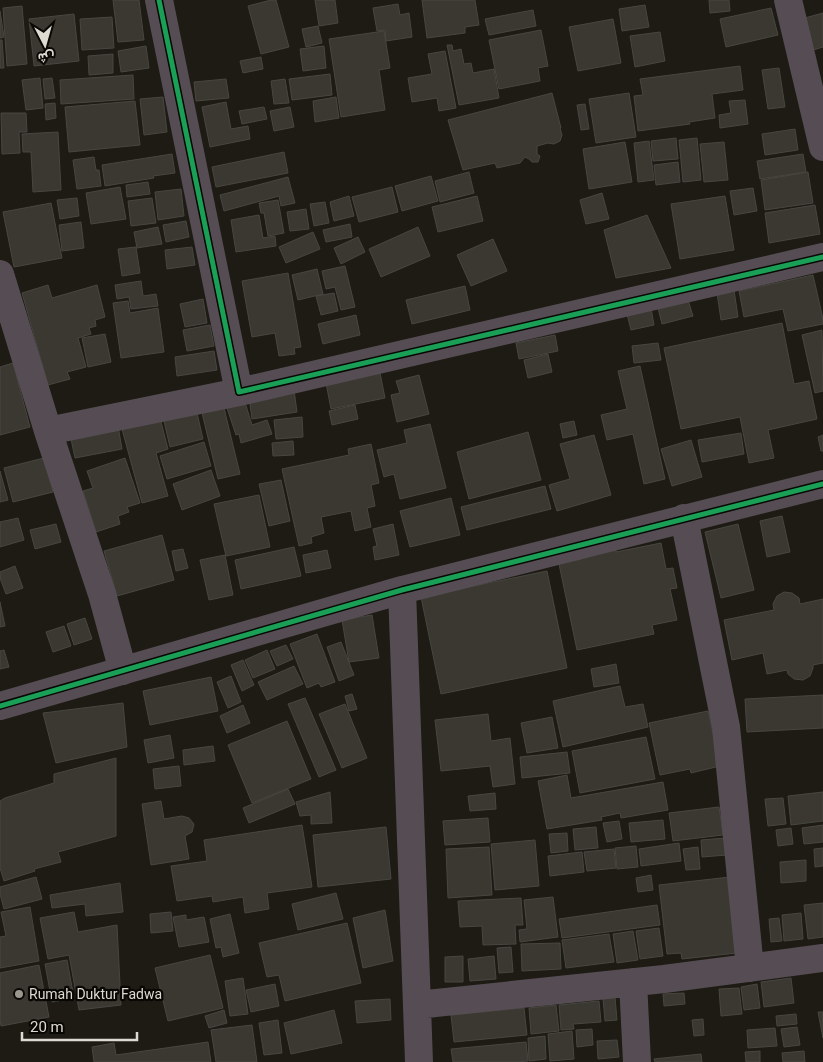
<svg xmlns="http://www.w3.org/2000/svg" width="823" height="1062" font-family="Roboto,Vazirmatn,sans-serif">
	<rect width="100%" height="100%" fill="#1d1b14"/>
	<path fill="#3a3831" stroke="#484640" d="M 113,0 L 139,0 L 144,40 L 118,42 Z
		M 271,0 L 276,0 L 289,47 L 261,54 L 248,6 Z
		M 315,0 L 335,0 L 338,23 L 319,26 Z
		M 422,0 L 475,0 L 479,25 L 465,27 L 465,33 L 427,38 Z
		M 709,0 L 729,0 L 730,11 L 710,13 Z
		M 398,4 L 400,15 L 409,13 L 412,37 L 386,41 L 385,30 L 377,31 L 373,8 Z
		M 645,5 L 649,27 L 622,31 L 619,9 Z
		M 22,6 L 27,64 L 7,66 L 3,8 Z
		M 771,8 L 778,35 L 726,47 L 720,19 Z
		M 533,10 L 536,26 L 489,35 L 485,19 Z
		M 0,11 L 4,37 L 0,38 Z
		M 823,13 L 823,47 L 810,51 L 801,19 Z
		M 74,14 L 79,61 L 34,66 L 29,19 Z
		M 112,17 L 114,48 L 82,50 L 80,19 Z
		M 613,19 L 621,63 L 578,71 L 569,27 Z
		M 318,26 L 322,43 L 306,47 L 302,29 Z
		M 541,30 L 548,66 L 538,68 L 540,81 L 499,89 L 489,40 Z
		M 384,31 L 390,68 L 379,70 L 385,110 L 341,117 L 329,39 Z
		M 660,32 L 665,61 L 635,67 L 630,36 Z
		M 0,40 L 2,40 L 4,68 L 0,68 Z
		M 447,45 L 452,45 L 453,51 L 461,49 L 464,64 L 471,63 L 473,73 L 494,69 L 499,98 L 459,105 Z
		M 146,46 L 149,68 L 121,72 L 118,51 Z
		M 324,46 L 326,68 L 303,71 L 300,49 Z
		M 445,51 L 456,108 L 439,111 L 437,98 L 412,102 L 408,78 L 432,74 L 428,54 Z
		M 113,54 L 113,73 L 89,75 L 88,56 Z
		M 261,57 L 263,69 L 243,73 L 240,61 Z
		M 740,66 L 743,90 L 712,94 L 715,118 L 689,122 L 690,124 L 638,131 L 634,96 L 643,95 L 640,79 Z
		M 779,68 L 785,107 L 768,109 L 762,70 Z
		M 330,74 L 332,95 L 292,100 L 289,79 Z
		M 133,75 L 134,99 L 61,104 L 60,80 Z
		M 40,78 L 43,108 L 26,110 L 22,80 Z
		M 52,78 L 55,98 L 45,99 L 43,79 Z
		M 226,79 L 229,98 L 196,101 L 194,82 Z
		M 285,79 L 289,103 L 274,104 L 271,81 Z
		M 552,93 L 561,128 L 560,128 L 562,135 L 560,141 L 554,144 L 548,143 L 537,146 L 537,154 L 540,156 L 538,162 L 532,162 L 529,159 L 525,157 L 520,163 L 497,168 L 495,163 L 463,170 L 448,120 Z
		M 629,93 L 636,137 L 596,143 L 589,99 Z
		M 163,97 L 167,132 L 144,135 L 140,99 Z
		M 336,97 L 339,118 L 315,122 L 313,101 Z
		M 745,100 L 748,124 L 720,128 L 719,115 L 731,113 L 729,101 Z
		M 135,101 L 140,145 L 69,152 L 65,107 Z
		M 226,102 L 231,129 L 248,126 L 250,139 L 210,147 L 202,107 Z
		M 55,103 L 56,118 L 46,120 L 45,104 Z
		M 585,104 L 589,129 L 581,130 L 577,105 Z
		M 264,107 L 267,119 L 242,124 L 239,111 Z
		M 290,107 L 294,127 L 274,131 L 270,111 Z
		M 1,113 L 26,113 L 27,132 L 19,132 L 20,153 L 2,154 Z
		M 795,129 L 798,150 L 765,155 L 762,134 Z
		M 58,132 L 61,190 L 33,192 L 31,152 L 23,152 L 22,134 Z
		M 676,138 L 678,159 L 653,161 L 651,141 Z
		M 697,138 L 701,180 L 683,182 L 679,140 Z
		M 649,141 L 654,180 L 638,182 L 634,143 Z
		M 625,142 L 632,182 L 589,189 L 583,149 Z
		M 724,142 L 728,180 L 704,182 L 700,144 Z
		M 284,152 L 288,173 L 216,187 L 212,167 Z
		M 172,154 L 175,173 L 153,176 L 154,178 L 105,186 L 102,165 Z
		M 803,154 L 806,172 L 760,179 L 757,161 Z
		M 94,157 L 96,170 L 99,170 L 101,186 L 77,189 L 73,160 Z
		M 678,162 L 680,182 L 656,185 L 654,165 Z
		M 469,172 L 474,193 L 440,202 L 435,181 Z
		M 808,172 L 813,203 L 765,210 L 761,180 Z
		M 431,176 L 438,201 L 402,211 L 395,186 Z
		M 288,177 L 295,203 L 281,206 L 279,196 L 224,211 L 220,195 Z
		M 148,182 L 150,194 L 127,197 L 126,185 Z
		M 120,187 L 126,219 L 91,224 L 86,193 Z
		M 392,187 L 398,212 L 359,222 L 352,197 Z
		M 753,188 L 757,211 L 734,215 L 730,191 Z
		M 181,189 L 184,216 L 158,220 L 155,192 Z
		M 602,193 L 609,219 L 586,224 L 580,200 Z
		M 349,196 L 354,216 L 334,221 L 330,202 Z
		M 477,196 L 483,221 L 438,232 L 432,207 Z
		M 725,196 L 734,250 L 680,259 L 671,204 Z
		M 77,198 L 79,216 L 60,219 L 57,200 Z
		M 152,198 L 156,223 L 131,226 L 128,201 Z
		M 278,200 L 284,233 L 268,236 L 264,213 L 261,213 L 259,203 Z
		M 325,202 L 329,223 L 314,226 L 310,204 Z
		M 51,203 L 62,258 L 14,267 L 3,212 Z
		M 815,205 L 820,234 L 769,243 L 765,213 Z
		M 306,209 L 309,229 L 290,231 L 287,212 Z
		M 259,215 L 263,238 L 275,236 L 276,246 L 236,252 L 231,220 Z
		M 647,215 L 671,268 L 616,278 L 604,230 Z
		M 186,221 L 189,237 L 166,242 L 163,225 Z
		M 81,222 L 84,248 L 62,251 L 59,225 Z
		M 350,224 L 352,237 L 326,242 L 323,230 Z
		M 158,227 L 162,244 L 137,248 L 134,232 Z
		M 418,227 L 430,256 L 381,277 L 369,249 Z
		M 313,232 L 320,249 L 286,263 L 279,247 Z
		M 358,237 L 365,252 L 341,264 L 334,248 Z
		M 493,239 L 507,271 L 471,286 L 457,255 Z
		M 136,247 L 140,273 L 122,276 L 118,249 Z
		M 192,247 L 195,265 L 167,269 L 165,250 Z
		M 345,266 L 355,307 L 341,310 L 335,287 L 326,289 L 322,271 Z
		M 317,269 L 323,294 L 298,300 L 292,275 Z
		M 288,273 L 301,347 L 294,348 L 295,354 L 279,356 L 275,333 L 252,337 L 242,281 Z
		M 813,275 L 823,319 L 823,324 L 788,331 L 783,309 L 744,317 L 739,291 Z
		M 141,281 L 143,296 L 156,294 L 158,306 L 131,309 L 129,297 L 117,299 L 115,285 Z
		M 48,285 L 52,298 L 97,285 L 105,317 L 95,320 L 96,326 L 89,328 L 91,334 L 78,338 L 86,367 L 67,372 L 70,379 L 48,385 L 22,293 Z
		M 465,286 L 470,310 L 412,324 L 406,300 Z
		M 734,290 L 738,317 L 721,320 L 717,293 Z
		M 334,293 L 338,311 L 321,315 L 316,296 Z
		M 203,299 L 207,323 L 185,327 L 180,304 Z
		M 688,300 L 693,316 L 662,324 L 658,308 Z
		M 128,301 L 130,313 L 158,308 L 164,352 L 121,358 L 113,303 Z
		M 651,308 L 654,325 L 631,330 L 627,314 Z
		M 356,315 L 360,335 L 323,344 L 318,324 Z
		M 782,323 L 794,384 L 809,381 L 817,419 L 768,430 L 774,458 L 749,463 L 740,417 L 681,429 L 664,348 Z
		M 210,325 L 214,346 L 187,351 L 183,330 Z
		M 822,330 L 823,391 L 815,393 L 802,335 Z
		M 105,334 L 111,362 L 88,367 L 82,338 Z
		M 555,335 L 558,351 L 519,359 L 516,343 Z
		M 658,343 L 661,360 L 634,363 L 632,346 Z
		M 214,351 L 217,370 L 177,376 L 175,357 Z
		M 548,354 L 552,372 L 528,378 L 524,360 Z
		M 13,363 L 30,427 L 0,435 L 0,367 Z
		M 640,366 L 665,479 L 644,484 L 633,434 L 607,440 L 601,415 L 627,409 L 618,371 Z
		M 380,373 L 385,398 L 331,409 L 326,383 Z
		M 419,375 L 429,414 L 397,422 L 391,395 L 400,393 L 396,381 Z
		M 294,390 L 297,412 L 252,419 L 249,397 Z
		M 243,396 L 252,425 L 267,420 L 272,434 L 241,443 L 239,434 L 236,435 L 225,402 Z
		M 355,405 L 358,419 L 332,425 L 329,411 Z
		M 224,408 L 240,474 L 218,479 L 202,413 Z
		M 197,413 L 203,439 L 170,447 L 164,421 Z
		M 302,417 L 303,437 L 276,439 L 274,420 Z
		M 160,418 L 168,449 L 156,453 L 168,496 L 142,503 L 122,429 Z
		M 574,421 L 577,435 L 563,438 L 560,424 Z
		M 430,424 L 446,488 L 400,499 L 394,474 L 384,477 L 377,450 L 407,443 L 404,430 Z
		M 118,426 L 122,449 L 75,458 L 71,439 Z
		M 528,432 L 541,480 L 469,499 L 457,452 Z
		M 741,433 L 744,454 L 702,462 L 698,440 Z
		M 594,435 L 611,495 L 557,511 L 549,485 L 570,479 L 560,444 Z
		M 823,435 L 823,451 L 821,451 L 818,437 Z
		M 691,440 L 702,477 L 672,486 L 661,449 Z
		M 293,441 L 294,455 L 273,456 L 272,443 Z
		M 204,442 L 211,466 L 167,479 L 160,456 Z
		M 371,444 L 379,483 L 371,485 L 375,506 L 367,508 L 371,527 L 355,531 L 351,511 L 321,517 L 324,533 L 311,537 L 312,543 L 299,546 L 282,469 L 349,455 L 348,449 Z
		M 44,458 L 53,492 L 13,502 L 4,468 Z
		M 125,458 L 140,503 L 127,507 L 129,512 L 118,516 L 120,524 L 96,532 L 83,491 L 93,488 L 87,471 Z
		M 211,470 L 220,496 L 182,510 L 173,484 Z
		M 0,471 L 8,500 L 0,502 Z
		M 281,480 L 290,521 L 269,526 L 259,484 Z
		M 545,486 L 551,509 L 467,530 L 461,507 Z
		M 259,495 L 270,547 L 226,556 L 214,504 Z
		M 451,498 L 460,535 L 410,547 L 400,511 Z
		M 782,516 L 790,552 L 767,557 L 760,521 Z
		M 18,518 L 24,540 L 0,547 L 0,522 Z
		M 56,524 L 61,542 L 35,549 L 30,530 Z
		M 393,524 L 399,555 L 375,560 L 373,547 L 377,546 L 373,529 Z
		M 738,524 L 754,590 L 721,598 L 705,532 Z
		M 162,535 L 174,580 L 117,596 L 104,551 Z
		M 661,543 L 666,569 L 673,568 L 677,588 L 670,589 L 677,620 L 652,625 L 654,634 L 577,650 L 559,564 L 582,559 L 581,555 L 616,549 L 616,552 Z
		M 294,547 L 301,576 L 241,589 L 235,560 Z
		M 183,549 L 188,568 L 176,571 L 172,551 Z
		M 327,550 L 331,568 L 306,573 L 303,555 Z
		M 225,555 L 233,595 L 209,600 L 200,560 Z
		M 15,566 L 23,588 L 6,594 L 0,578 L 0,572 Z
		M 547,571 L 567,668 L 441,694 L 421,597 Z
		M 784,592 L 792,593 L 799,598 L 800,604 L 823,599 L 823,663 L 813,665 L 813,668 L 810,676 L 803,680 L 794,679 L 788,674 L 787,670 L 767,674 L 763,653 L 732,660 L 724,620 L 774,610 L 773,604 L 777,596 Z
		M 0,602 L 5,626 L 0,627 Z
		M 372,615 L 379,658 L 349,662 L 342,620 Z
		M 85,618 L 92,639 L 74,645 L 67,624 Z
		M 64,626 L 71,646 L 53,652 L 46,632 Z
		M 317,634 L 335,682 L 321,687 L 319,683 L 307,688 L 290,644 Z
		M 341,642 L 354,675 L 339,681 L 327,647 Z
		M 286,645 L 293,659 L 277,666 L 270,651 Z
		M 4,650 L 9,667 L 0,669 L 0,651 Z
		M 267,650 L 275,669 L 253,678 L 245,660 Z
		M 243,660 L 254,685 L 242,691 L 231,665 Z
		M 616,664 L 619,683 L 594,687 L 591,669 Z
		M 294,666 L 303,684 L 267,700 L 258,682 Z
		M 231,676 L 241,702 L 228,708 L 217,682 Z
		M 211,677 L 218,711 L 150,725 L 143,691 Z
		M 620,686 L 625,707 L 643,704 L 648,727 L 563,747 L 553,701 Z
		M 352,694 L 357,709 L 349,711 L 345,696 Z
		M 823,695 L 823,728 L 747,732 L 745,699 Z
		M 305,698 L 336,770 L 319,777 L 288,704 Z
		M 123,703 L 127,747 L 56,763 L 43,713 Z
		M 345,704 L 367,758 L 342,768 L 319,714 Z
		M 243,705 L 250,723 L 227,733 L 220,716 Z
		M 708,711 L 720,766 L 691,773 L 690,769 L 660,775 L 649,723 Z
		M 488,714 L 491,741 L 510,738 L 515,784 L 493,787 L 490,766 L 441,771 L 435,720 Z
		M 552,717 L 558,748 L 527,753 L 521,723 Z
		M 287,721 L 311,779 L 252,803 L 228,745 Z
		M 170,735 L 174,758 L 148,763 L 144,740 Z
		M 646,737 L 655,779 L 580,793 L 572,751 Z
		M 213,746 L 215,761 L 184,765 L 183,750 Z
		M 567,752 L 570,773 L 522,778 L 520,757 Z
		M 116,758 L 116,836 L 58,852 L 61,862 L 34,869 L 35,871 L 4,881 L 0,868 L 0,801 L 5,798 L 54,783 L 54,774 Z
		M 179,766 L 181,786 L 155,789 L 153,769 Z
		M 567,775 L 571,798 L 663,782 L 668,810 L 621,818 L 620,813 L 601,817 L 602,820 L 547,829 L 538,781 Z
		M 288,789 L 295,804 L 249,823 L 243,808 Z
		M 330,792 L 332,823 L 311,824 L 311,815 L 300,816 L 296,802 Z
		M 823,792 L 823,821 L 791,825 L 788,796 Z
		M 495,793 L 496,809 L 470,811 L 468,796 Z
		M 783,798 L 786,824 L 768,826 L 765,799 Z
		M 161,801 L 164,819 L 182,816 L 189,818 L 194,824 L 192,832 L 185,836 L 189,859 L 151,865 L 142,804 Z
		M 719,807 L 723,835 L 673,841 L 669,813 Z
		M 488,818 L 490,842 L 445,845 L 443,821 Z
		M 663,820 L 665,839 L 631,842 L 629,823 Z
		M 619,821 L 622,839 L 607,842 L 603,823 Z
		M 302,825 L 312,887 L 267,893 L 269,909 L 245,913 L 243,897 L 213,902 L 212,896 L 177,901 L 171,866 L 207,861 L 204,840 Z
		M 823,825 L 823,842 L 804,844 L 802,828 Z
		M 386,827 L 391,879 L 318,887 L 313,835 Z
		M 596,827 L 598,848 L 575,850 L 573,829 Z
		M 791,828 L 793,844 L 778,846 L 776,830 Z
		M 567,833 L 568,851 L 551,853 L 549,834 Z
		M 725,838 L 727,855 L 702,857 L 701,840 Z
		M 535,840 L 539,886 L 495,890 L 491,844 Z
		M 679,843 L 681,861 L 641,866 L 639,849 Z
		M 636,846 L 638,867 L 617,869 L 615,848 Z
		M 489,847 L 492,895 L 448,898 L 446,849 Z
		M 698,847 L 700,869 L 686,870 L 683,849 Z
		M 823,848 L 823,866 L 815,867 L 814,849 Z
		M 614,849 L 616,868 L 587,871 L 584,852 Z
		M 582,852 L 584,872 L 550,876 L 548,856 Z
		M 806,860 L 806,881 L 781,883 L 780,862 Z
		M 651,875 L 653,890 L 638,892 L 636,878 Z
		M 36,877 L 42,899 L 4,909 L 0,894 L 0,887 Z
		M 730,877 L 737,953 L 682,959 L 681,953 L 667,954 L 659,885 Z
		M 120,883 L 123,912 L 86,916 L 85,904 L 52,908 L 50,895 Z
		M 336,893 L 343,919 L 298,930 L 292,904 Z
		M 553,897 L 558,937 L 520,942 L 519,930 L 527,929 L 524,900 Z
		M 521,898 L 523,925 L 515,925 L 516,944 L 483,945 L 482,926 L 460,927 L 458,901 Z
		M 823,903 L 823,937 L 808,939 L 804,905 Z
		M 657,905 L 660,925 L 562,938 L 559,919 Z
		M 30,907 L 39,961 L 0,968 L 0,937 L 6,936 L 1,912 Z
		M 385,910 L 393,961 L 363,968 L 353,918 Z
		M 74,912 L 78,932 L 117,925 L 121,1005 L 79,1010 L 69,955 L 48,959 L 40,918 Z
		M 171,912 L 173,931 L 151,933 L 150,914 Z
		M 801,913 L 803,939 L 784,941 L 782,915 Z
		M 230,914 L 239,953 L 223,957 L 221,947 L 216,948 L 210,919 Z
		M 186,915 L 186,920 L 204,917 L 209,942 L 179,947 L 173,917 Z
		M 779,918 L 782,941 L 771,942 L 769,919 Z
		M 347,923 L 361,983 L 285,1001 L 279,975 L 267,977 L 259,943 Z
		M 659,928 L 663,956 L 640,959 L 636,931 Z
		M 633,931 L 638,960 L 617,963 L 613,934 Z
		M 609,934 L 614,962 L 566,968 L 562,940 Z
		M 560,943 L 561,969 L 522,971 L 521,944 Z
		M 511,947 L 513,972 L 499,973 L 497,948 Z
		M 210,955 L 223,1008 L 168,1021 L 155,968 Z
		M 463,956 L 463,982 L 445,982 L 445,957 Z
		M 494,956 L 496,979 L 470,981 L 468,959 Z
		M 67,960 L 74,998 L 52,1002 L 45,964 Z
		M 39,965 L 49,1017 L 1,1026 L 0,1020 L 0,973 Z
		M 243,978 L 248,1014 L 230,1016 L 225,981 Z
		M 791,978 L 794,1003 L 764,1007 L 761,982 Z
		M 275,984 L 279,1006 L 251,1012 L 246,990 Z
		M 757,984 L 760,1008 L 744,1010 L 741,987 Z
		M 739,988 L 742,1014 L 721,1016 L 719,989 Z
		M 684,993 L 685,1004 L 664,1006 L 663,994 Z
		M 615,997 L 617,1020 L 605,1021 L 603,999 Z
		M 390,999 L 391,1020 L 357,1023 L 355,1001 Z
		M 599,1001 L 601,1022 L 573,1024 L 574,1029 L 561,1030 L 559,1005 Z
		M 556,1005 L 559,1031 L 531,1034 L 529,1008 Z
		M 524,1008 L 527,1035 L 454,1042 L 451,1015 Z
		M 224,1010 L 227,1023 L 209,1028 L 205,1016 Z
		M 334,1010 L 342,1043 L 291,1054 L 284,1023 Z
		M 818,1012 L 823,1012 L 823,1038 Z
		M 796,1014 L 797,1024 L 777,1026 L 776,1016 Z
		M 703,1019 L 704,1035 L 694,1036 L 692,1020 Z
		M 278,1020 L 282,1053 L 264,1055 L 259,1023 Z
		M 252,1025 L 257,1062 L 216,1062 L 211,1030 Z
		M 797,1027 L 800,1045 L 784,1047 L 781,1029 Z
		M 775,1028 L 777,1046 L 748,1048 L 747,1030 Z
		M 592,1029 L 593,1045 L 577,1047 L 576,1030 Z
		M 572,1031 L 574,1059 L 550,1061 L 548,1034 Z
		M 545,1036 L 546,1059 L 529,1061 L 528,1038 Z
		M 617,1040 L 619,1057 L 598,1059 L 597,1041 Z
		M 208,1042 L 211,1062 L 94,1062 L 92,1047 L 114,1043 L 116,1055 Z
		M 526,1042 L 528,1061 L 517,1062 L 453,1062 L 451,1049 Z
		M 760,1051 L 760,1062 L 746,1062 L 745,1052 Z
		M 804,1051 L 805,1062 L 783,1062 L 782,1053 Z
		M 701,1054 L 702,1062 L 655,1062 L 654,1059 Z"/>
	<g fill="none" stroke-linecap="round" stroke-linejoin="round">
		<path stroke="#554d53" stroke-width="28" d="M 159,0 L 239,392 L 823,257
			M 788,0 L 823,147
			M 0,274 L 48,431 L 102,594 L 123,671
			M 48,431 L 239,392
			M 684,518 L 726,727 L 750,968
			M 402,590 L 419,1062
			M 0,706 L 402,590 L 823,484
			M 633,982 L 637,1062
			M 417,1005 L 664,979 L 823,958"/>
		<g stroke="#090703" stroke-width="8">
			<path id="cycleway" d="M 159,0 L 239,392 L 823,257
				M 0,706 L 402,590 L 823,484"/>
		</g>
		<use href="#cycleway" stroke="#1a9f57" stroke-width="5"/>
	</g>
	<circle fill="#9a978f" stroke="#090703" stroke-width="2" cx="19" cy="994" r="5"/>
	<g text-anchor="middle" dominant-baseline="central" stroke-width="4.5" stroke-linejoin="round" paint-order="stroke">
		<g font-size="14" fill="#dddad1" stroke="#090703" text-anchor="start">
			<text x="29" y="994">Rumah Duktur Fadwa</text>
		</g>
	</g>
	<g transform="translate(45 45) rotate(174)" stroke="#090703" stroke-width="4" paint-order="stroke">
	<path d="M0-4L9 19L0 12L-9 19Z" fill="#dddad1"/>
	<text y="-8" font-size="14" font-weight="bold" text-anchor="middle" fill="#dddad1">ش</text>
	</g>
	<path d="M22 1032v8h115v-8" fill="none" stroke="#dddad1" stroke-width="2.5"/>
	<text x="30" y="1032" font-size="15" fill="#dddad1" stroke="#090703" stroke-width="4" paint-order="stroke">20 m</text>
</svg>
